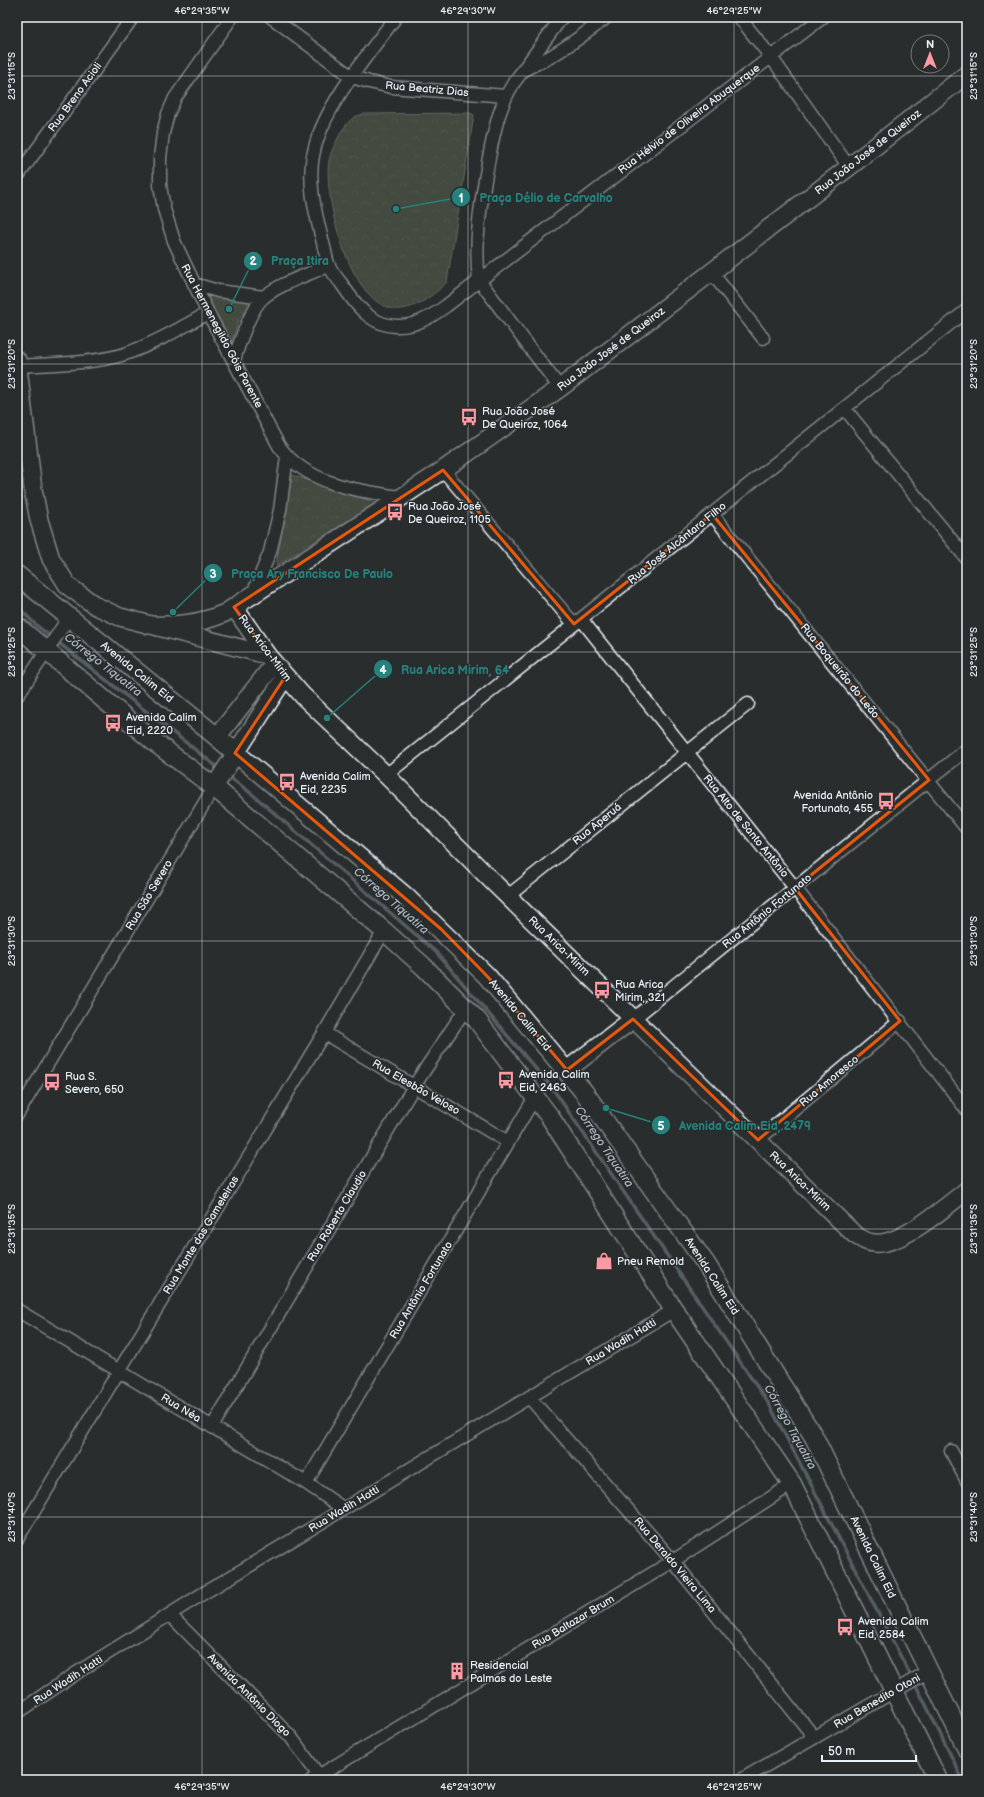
<svg xmlns="http://www.w3.org/2000/svg" width="984" height="1797" font-family="'Balsamiq Sans',sans-serif">
	<defs>
		<pattern id="forest-crowns" width="20" height="18" patternUnits="userSpaceOnUse"><rect width="20" height="18" fill="#626e55"/><path d="M2 6a3 3 0 1 1 6 0M12 15a3 3 0 1 1 6 0" fill="none" stroke="#78836e"/></pattern>
	</defs>
	<rect width="100%" height="100%" fill="#2a2d2e"/>
	<filter id="ink" filterUnits="userSpaceOnUse"><feTurbulence type="fractalNoise" baseFrequency=".025" numOctaves="2"/><feDisplacementMap in="SourceGraphic" scale="8" xChannelSelector="R" yChannelSelector="G"/><feConvolveMatrix kernelMatrix="1 2 1 2 8 2 1 2 1" color-interpolation-filters="sRGB"/></filter>
	<g filter="url(#ink)">
		<path fill="url(#forest-crowns)" stroke="#a5b0a6" d="M 470,113 L 474,115 L 447,282 C 434,295 414,311 394,309 C 349,303 323,197 329,160 C 331,151 337,140 341,132 C 348,122 352,116 364,114 Z
			M 201,290 L 255,298 L 239,319 L 230,347 Z
			M 292,475 L 376,503 L 276,566 Z"/>
		<g fill="none" stroke-linecap="round" stroke-linejoin="round">
			<path stroke="#8a9aa6" stroke-width="3.5" d="M 17,606 L 37,626 L 221,770
				M 227,775 L 252,794 L 436,952 L 553,1089 L 769,1404 L 925,1703 L 963,1780"/>
			<g stroke="#e8f1f8" stroke-width="15">
				<path id="street" d="M 232,17 L 175,98 L 168,114 L 163,133 L 160,158 L 160,185 L 164,209 L 174,241 L 208,313 L 279,446 C 306,484 357,491 400,497
					M 271,17 L 352,77 L 369,82 L 391,87 L 506,96
					M 396,17 C 369,53 326,104 315,147 C 306,179 315,212 323,243 C 325,250 326,259 329,266 C 332,272 337,278 341,283 C 355,304 371,327 399,326 C 417,326 432,316 446,306 L 823,17
					M 739,17 L 771,57 L 849,167
					M 523,70 L 562,17
					M 17,177 L 133,17
					M 712,273 L 763,338
					M 479,280 C 474,240 481,202 488,163 C 494,131 500,98 521,73 C 526,67 543,61 550,57 C 570,45 589,31 607,17
					M 479,280 L 560,388
					M 194,284 L 218,291 L 264,297
					M 234,360 C 239,344 251,306 265,296 C 283,282 308,275 329,265
					M 18,366 C 52,364 92,364 125,354 C 154,344 181,328 208,313
					M 845,409 L 967,559
					M 443,470 L 574,624
					M 712,514 L 967,829
					M 252,596 L 270,552 L 280,510 L 287,456
					M 581,619 L 795,888 L 967,1110
					M 17,696 L 69,617
					M 386,775 L 967,310
					M 508,896 L 748,704
					M 633,1019 L 967,749
					M 324,1033 L 508,1142
					M 17,1115 L 214,787
					M 758,1140 L 900,1021
					M 17,1310 L 306,1483 L 344,1509
					M 529,1397 L 673,1561 L 814,1737
					M 212,1427 L 414,1086 L 466,1008
					M 951,1451 L 967,1481
					M 306,1483 L 535,1097
					M 17,1539 L 324,1033 L 384,931
					M 170,1615 L 291,1737 L 322,1780
					M 17,1713 L 78,1672 L 199,1596 L 674,1310
					M 312,1780 L 673,1561 L 792,1484
					M 741,1780 L 929,1671"/>
			</g>
			<g stroke="#e8f1f8" stroke-width="20">
				<path id="secondary" d="M 17,360 L 33,489 L 39,520 L 51,559 L 68,586 L 96,606 L 120,617 L 267,655
					M 234,607 L 267,655 L 303,696 L 386,775 L 495,884 L 855,1235 C 862,1239 867,1243 875,1243 C 900,1246 947,1206 967,1190
					M 148,625 C 176,626 200,624 225,613 L 443,470 L 560,388 L 849,167 L 967,74
					M 217,737 L 274,664
					M 214,787 L 285,677
					M 567,1070 L 633,1019"/>
			</g>
			<g stroke="#e8f1f8" stroke-width="21">
				<path id="primary" d="M 17,575 L 217,737 L 405,896 L 487,976 L 584,1092 L 706,1264 L 814,1437 L 967,1749
					M 17,626 L 153,741 L 214,787 L 384,931 L 423,966 L 477,1020 L 550,1117 L 674,1310 L 792,1484 L 938,1780"/>
			</g>
			<use href="#street" stroke="#2a2d2e" stroke-width="12"/>
			<use href="#secondary" stroke="#2a2d2e" stroke-width="17"/>
			<use href="#primary" stroke="#2a2d2e" stroke-width="18"/>
		</g>
	</g>
	<path d="M0 0H984V1797H0ZM 443,470 L 574,624 L 712,514 L 929,780 L 795,888 L 900,1021 L 758,1140 L 633,1019 L 567,1070 L 487,976 L 441,929 L 235,753 L 285,677 L 234,607 Z" fill="#2a2d2e" fill-opacity=".55" fill-rule="evenodd"/>
	<path fill="none" stroke="#e8590c" stroke-width="3" stroke-linejoin="round" d="M 443,470 L 574,624 L 712,514 L 929,780 L 795,888 L 900,1021 L 758,1140 L 633,1019 L 567,1070 L 487,976 L 441,929 L 235,753 L 285,677 L 234,607 Z"/>
	<path fill="none" stroke="#e8f1f8" stroke-width="1" stroke-opacity="0.45" d="M 202,17 L 202,1780M 468,17 L 468,1780M 734,17 L 734,1780M 17,76 L 967,76M 17,364 L 967,364M 17,652 L 967,652M 17,941 L 967,941M 17,1229 L 967,1229M 17,1517 L 967,1517"/>
	<defs>
		<g id="bus-bare" transform="scale(1.38)"><path d="M-5-6H5V4H4V6H2V4H-2V6H-4V4H-5ZM-3.5-4V0h7V-4ZM-3.5 1.2v1.5H-2V1.2ZM2 1.2v1.5H3.5V1.2Z" fill="#ff9aa2" stroke="#2a2d2e" stroke-width="2.5" paint-order="stroke"/></g>
		<g id="shop-bare" transform="scale(1.38)"><path d="M-5-2.5h2.3a2.7 3.5 0 0 1 5.4 0H5L5.5 6h-11ZM-1.5-2.5h3a1.5 2.3 0 0 0-3 0Z" fill="#ff9aa2" stroke="#2a2d2e" stroke-width="2.5" paint-order="stroke"/></g>
		<g id="building-bare" transform="scale(1.38)"><path d="M-4-6H4V6H1V3H-1V6H-4ZM-2.5-4.3h1.7v1.8h-1.7ZM.8-4.3h1.7v1.8H.8ZM-2.5-1h1.7V.8h-1.7ZM.8-1h1.7V.8H.8Z" fill="#ff9aa2" stroke="#2a2d2e" stroke-width="2.5" paint-order="stroke"/></g>
	</defs>
	<g fill-rule="evenodd">
		<use href="#bus-bare" x="469" y="417"/>
		<use href="#bus-bare" x="395" y="512"/>
		<use href="#bus-bare" x="113" y="723"/>
		<use href="#bus-bare" x="287" y="782"/>
		<use href="#bus-bare" x="886" y="801"/>
		<use href="#bus-bare" x="602" y="990"/>
		<use href="#bus-bare" x="506" y="1080"/>
		<use href="#bus-bare" x="52" y="1082"/>
		<use href="#shop-bare" x="604" y="1261"/>
		<use href="#bus-bare" x="845" y="1627"/>
		<use href="#building-bare" x="457" y="1671"/>
	</g>
	<g text-anchor="middle" dominant-baseline="central" stroke-width="3" stroke-linejoin="round" paint-order="stroke">
		<g font-size="11" fill="#e8f1f8" stroke="#2a2d2e">
			<text transform="translate(427 89) rotate(5)">Rua Beatriz Dias</text>
			<text transform="translate(75 97) rotate(-54)">Rua Breno Acioli</text>
			<text transform="translate(689 119) rotate(-37)">Rua Hélvio de Oliveira Abuquerque</text>
			<text transform="translate(868 152) rotate(-38)">Rua João José de Queiroz</text>
			<text transform="translate(222 336) rotate(62)">Rua Hermenegildo Góis Parente</text>
			<text transform="translate(611 349) rotate(-37)">Rua João José de Queiroz</text>
			<text transform="translate(677 543) rotate(-39)">Rua José Alcântara Filho</text>
			<text transform="translate(265 648) rotate(53)">Rua Arica-Mirim</text>
			<text transform="translate(840 671) rotate(51)">Rua Boqueirão do Leão</text>
			<text transform="translate(137 672) rotate(39)">Avenida Calim Eid</text>
			<text transform="translate(597 824) rotate(-39)">Rua Aperuá</text>
			<text transform="translate(746 826) rotate(51)">Rua Alto de Santo Antônio</text>
			<text transform="translate(149 895) rotate(-59)">Rua São Severo</text>
			<text transform="translate(767 911) rotate(-39)">Rua Antônio Fortunato</text>
			<text transform="translate(559 946) rotate(44)">Rua Arica-Mirim</text>
			<text transform="translate(520 1015) rotate(50)">Avenida Calim Eid</text>
			<text transform="translate(829 1081) rotate(-40)">Rua Amoresco</text>
			<text transform="translate(416 1087) rotate(30)">Rua Elesbão Veloso</text>
			<text transform="translate(800 1181) rotate(44)">Rua Arica-Mirim</text>
			<text transform="translate(337 1216) rotate(-59)">Rua Roberto Claudio</text>
			<text transform="translate(201 1235) rotate(-59)">Rua Monte das Gameleiras</text>
			<text transform="translate(712 1276) rotate(57)">Avenida Calim Eid</text>
			<text transform="translate(421 1290) rotate(-59)">Rua Antônio Fortunato</text>
			<text transform="translate(621 1342) rotate(-31)">Rua Wadih Hatti</text>
			<text transform="translate(181 1408) rotate(31)">Rua Néa</text>
			<text transform="translate(344 1509) rotate(-31)">Rua Wadih Hatti</text>
			<text transform="translate(873 1557) rotate(64)">Avenida Calim Eid</text>
			<text transform="translate(675 1565) rotate(50)">Rua Deraldo Vieira Lima</text>
			<text transform="translate(573 1622) rotate(-31)">Rua Baltazar Brum</text>
			<text transform="translate(68 1680) rotate(-33)">Rua Wadih Hatti</text>
			<text transform="translate(249 1695) rotate(45)">Avenida Antônio Diogo</text>
			<text transform="translate(877 1701) rotate(-30)">Rua Benedito Otoni</text>
		</g>
		<g font-size="11" fill="#e8f1f8" stroke="#2a2d2e" text-anchor="start">
			<text x="482" y="411">Rua João José<tspan x="482" dy="13">De Queiroz, 1064</tspan></text>
			<text x="408" y="506">Rua João José<tspan x="408" dy="13">De Queiroz, 1105</tspan></text>
			<text x="126" y="717">Avenida Calim<tspan x="126" dy="13">Eid, 2220</tspan></text>
			<text x="300" y="776">Avenida Calim<tspan x="300" dy="13">Eid, 2235</tspan></text>
			<text x="873" y="795" text-anchor="end">Avenida Antônio<tspan x="873" dy="13">Fortunato, 455</tspan></text>
			<text x="615" y="984">Rua Arica<tspan x="615" dy="13">Mirim, 321</tspan></text>
			<text x="519" y="1074">Avenida Calim<tspan x="519" dy="13">Eid, 2463</tspan></text>
			<text x="65" y="1076">Rua S.<tspan x="65" dy="13">Severo, 650</tspan></text>
			<text x="617" y="1261">Pneu Remold</text>
			<text x="858" y="1621">Avenida Calim<tspan x="858" dy="13">Eid, 2584</tspan></text>
			<text x="470" y="1665">Residencial<tspan x="470" dy="13">Palmas do Leste</tspan></text>
		</g>
		<g font-size="12" font-style="italic" fill="#aab7c1" stroke="#2a2d2e">
			<text transform="translate(103 665) rotate(38)">Córrego Tiquatira</text>
			<text transform="translate(391 901) rotate(41)">Córrego Tiquatira</text>
			<text transform="translate(604 1147) rotate(56)">Córrego Tiquatira</text>
			<text transform="translate(790 1427) rotate(61)">Córrego Tiquatira</text>
		</g>
	</g>
	<path fill="none" stroke="#25827c" stroke-width="1.5" d="M396 209L461 197M229 309L253 261M173 612L213 573M327 718L383 669M606 1108L661 1125"/>
	<g fill="#25827c" stroke="#2a2d2e" stroke-width="1.5">
		<circle cx="396" cy="209" r="4"/>
		<circle cx="229" cy="309" r="4"/>
		<circle cx="173" cy="612" r="4"/>
		<circle cx="327" cy="718" r="4"/>
		<circle cx="606" cy="1108" r="4"/>
		<circle cx="461" cy="197" r="10"/>
		<circle cx="253" cy="261" r="10"/>
		<circle cx="213" cy="573" r="10"/>
		<circle cx="383" cy="669" r="10"/>
		<circle cx="661" cy="1125" r="10"/>
	</g>
	<g font-size="12" text-anchor="middle" font-weight="bold" fill="#fff">
		<text x="461" y="202">1</text>
		<text x="253" y="265">2</text>
		<text x="213" y="578">3</text>
		<text x="383" y="674">4</text>
		<text x="661" y="1130">5</text>
	</g>
	<g font-size="12" text-anchor="middle" font-weight="bold" fill="#25827c" stroke="#2a2d2e" stroke-width="3" stroke-linejoin="round" paint-order="stroke">
		<text x="546" y="202">Praça Délio de Carvalho</text>
		<text x="300" y="265">Praça Itira</text>
		<text x="312" y="578">Praça Ary Francisco De Paulo</text>
		<text x="455" y="674">Rua Arica Mirim, 64</text>
		<text x="745" y="1130">Avenida Calim Eid, 2479</text>
	</g>
	<rect width="984" height="1797" fill="none" stroke="#2a2d2e" stroke-width="44"/>
	<g transform="translate(930 54)"><circle r="19" fill="#2a2d2e" stroke="#767b7f"/>
	<path d="M0-3L7 15L0 10L-7 15Z" fill="#ff9aa2"/>
	<text y="-6" font-size="11" font-weight="bold" text-anchor="middle" fill="#e8f1f8">N</text>
	</g>
	<path d="M822 1755v6h94v-6" fill="none" stroke="#e8f1f8" stroke-width="2"/>
	<text x="828" y="1755" font-size="12" fill="#e8f1f8" stroke="#2a2d2e" stroke-width="3" paint-order="stroke">50 m</text>
	<rect x="22" y="22" width="940" height="1753" fill="none" stroke="#e8f1f8" stroke-width="1.5"/>
	<g font-size="10" text-anchor="middle" fill="#e8f1f8">
		<text x="202" y="14">46°29'35"W</text>
		<text x="468" y="14">46°29'30"W</text>
		<text x="734" y="14">46°29'25"W</text>
		<text transform="translate(11 76) rotate(-90)" y="4">23°31'15"S</text>
		<text transform="translate(973 76) rotate(-90)" y="4">23°31'15"S</text>
		<text transform="translate(11 364) rotate(-90)" y="4">23°31'20"S</text>
		<text transform="translate(973 364) rotate(-90)" y="4">23°31'20"S</text>
		<text transform="translate(11 652) rotate(-90)" y="4">23°31'25"S</text>
		<text transform="translate(973 652) rotate(-90)" y="4">23°31'25"S</text>
		<text transform="translate(11 941) rotate(-90)" y="4">23°31'30"S</text>
		<text transform="translate(973 941) rotate(-90)" y="4">23°31'30"S</text>
		<text transform="translate(11 1229) rotate(-90)" y="4">23°31'35"S</text>
		<text transform="translate(973 1229) rotate(-90)" y="4">23°31'35"S</text>
		<text transform="translate(11 1517) rotate(-90)" y="4">23°31'40"S</text>
		<text transform="translate(973 1517) rotate(-90)" y="4">23°31'40"S</text>
		<text x="202" y="1790">46°29'35"W</text>
		<text x="468" y="1790">46°29'30"W</text>
		<text x="734" y="1790">46°29'25"W</text>
	</g>
</svg>
